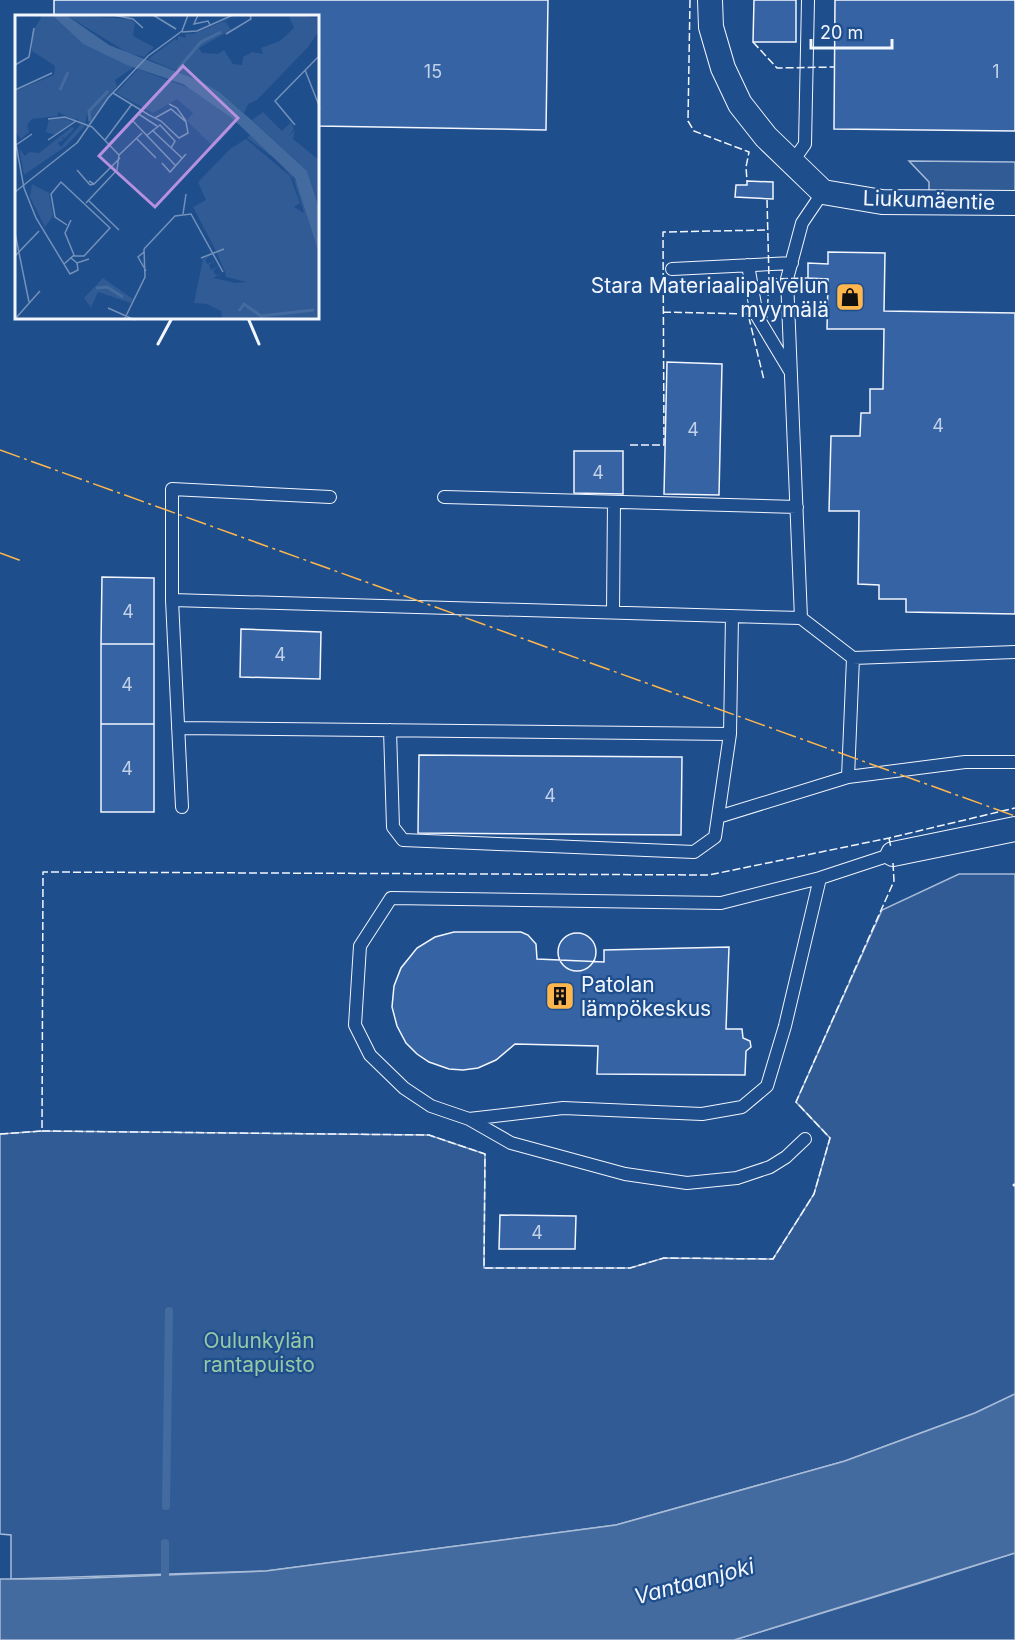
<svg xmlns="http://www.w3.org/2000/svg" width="1015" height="1640" font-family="Inter,sans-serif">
	<rect width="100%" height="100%" fill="#1f4e8c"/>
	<path fill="#305b95" stroke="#a8bbd7" stroke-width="1.5" d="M 909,161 L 1015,162 L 1015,203 L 929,202 L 929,182 Z
		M 959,874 L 1015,874 L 1015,1394 L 975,1413 L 845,1461 L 616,1525 L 266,1571 L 11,1579 L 11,1535 L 0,1534 L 0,1134 L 42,1131 L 429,1135 L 485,1154 L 484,1268 L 630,1268 L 664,1258 L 773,1259 L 814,1194 L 830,1138 L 796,1102 L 882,910 Z
		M 1015,1553 L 1015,1640 L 734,1640 L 917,1584 Z"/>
	<path fill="#446ba0" stroke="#a8bbd7" stroke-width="1.5" d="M 1015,1394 L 1015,1553 L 734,1640 L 0,1640 L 0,1579 L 63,1579 L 266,1571 L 616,1525 L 845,1461 L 975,1413 Z"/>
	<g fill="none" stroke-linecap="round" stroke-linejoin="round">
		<path stroke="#446ba0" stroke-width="8" d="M 166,1506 L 169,1311
			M 165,1584 L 165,1543"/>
	</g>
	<path fill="#3563a3" stroke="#f2f6ff" stroke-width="1.5" d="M 54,0 L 548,0 L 546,130 L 318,126 L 318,16 L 54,16 Z
		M 754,0 L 796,0 L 796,42 L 753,42 Z
		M 835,0 L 1015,0 L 1015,131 L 834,129 Z
		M 747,181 L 773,182 L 773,199 L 735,197 L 736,185 L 747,185 Z
		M 828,252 L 885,253 L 884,311 L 1015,313 L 1015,614 L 906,612 L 906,599 L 879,599 L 879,585 L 858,584 L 859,511 L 829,511 L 831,436 L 860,436 L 861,413 L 870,413 L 870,389 L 883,389 L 884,329 L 827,329 L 828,279 L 808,278 L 808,263 L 828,264 Z
		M 667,362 L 722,364 L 719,495 L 664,494 Z
		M 574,451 L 623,451 L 623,494 L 574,493 Z
		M 102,577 L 154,578 L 154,644 L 101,644 Z
		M 241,629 L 321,632 L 320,679 L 240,677 Z
		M 101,644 L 154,644 L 154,724 L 101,724 Z
		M 101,724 L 154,724 L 154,812 L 101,812 Z
		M 419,755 L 682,757 L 681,835 L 418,833 Z
		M 454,932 L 521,932 L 528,935 L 536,944 L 537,959 L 604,962 L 604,950 L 729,947 L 726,1029 L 742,1029 L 743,1038 L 750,1041 L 751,1047 L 746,1051 L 745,1075 L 597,1074 L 598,1046 L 515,1044 L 496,1060 L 478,1068 L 463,1070 L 449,1069 L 429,1062 L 417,1054 L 406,1043 L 397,1026 L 392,1007 L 394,986 L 401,968 L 417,948 L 435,937 Z
		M558 952a19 19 0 1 1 38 0a19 19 0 1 1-38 0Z
		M 500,1215 L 576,1216 L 575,1249 L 499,1249 Z"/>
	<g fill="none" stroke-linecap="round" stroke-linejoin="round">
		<g stroke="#f2f6ff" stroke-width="14">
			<path id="lane" d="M 791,164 L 805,144 L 808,0
				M 748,265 L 757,316 L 790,371
				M 672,269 L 792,263
				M 444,497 L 797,507
				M 172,600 L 801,618 L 853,658 L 1015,652
				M 613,612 L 614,502
				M 801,618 L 787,279 L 802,223 L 823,192
				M 178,728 L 730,734
				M 390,730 L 393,827 L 403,840 L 694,852 L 715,837 L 730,734 L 732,616
				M 848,777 L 853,658
				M 182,807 L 172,600 L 172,489 L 330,497
				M 718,817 L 848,777 L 965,762 L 1015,762
				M 820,878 L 785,1026 L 767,1086 L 742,1107 L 702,1114 L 563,1108 L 469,1119 L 431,1106 L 404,1088 L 370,1055 L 355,1025 L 360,946 L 391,898 L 721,903 L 820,878 L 893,854
				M 469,1119 L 511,1143 L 625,1174 L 687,1183 L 737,1178 L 770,1167 L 786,1157 L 805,1139"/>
		</g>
		<g stroke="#f2f6ff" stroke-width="26">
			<path id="street" d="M 710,0 L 711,27 L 723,68 L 740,104 L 766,137 L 823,192 L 882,202 L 1015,203
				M 893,854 L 1015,829"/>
		</g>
		<use href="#lane" stroke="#1f4e8c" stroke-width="12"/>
		<use href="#street" stroke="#1f4e8c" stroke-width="24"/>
		<path stroke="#f2f6ff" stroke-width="1.5" stroke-dasharray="8 3" stroke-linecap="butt" d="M 690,0 L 688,121 L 694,131 L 749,152 L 746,167 L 747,181
			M 753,42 L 777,68 L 835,67
			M 769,279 L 808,278
			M 663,312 L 748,314 L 764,380
			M 767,318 L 769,279 L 767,199
			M 630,445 L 664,445 L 663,232 L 767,230
			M 889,838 L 891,848
			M 893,863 L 894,881 L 796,1102 L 830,1138 L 814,1194 L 773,1259 L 664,1258 L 630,1268 L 484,1268 L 485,1154 L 429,1135 L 42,1131 L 43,872 L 709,875 L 889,838 L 1015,808
			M 0,1134 L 42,1131"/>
		<path stroke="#f2f6ff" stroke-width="3" d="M 248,318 L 259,344
			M 158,344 L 172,318
			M 1014,1185 L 1015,1185"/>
		<path stroke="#ffb74d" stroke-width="1.5" stroke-dasharray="21 4.5 3 4.5" stroke-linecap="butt" d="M 0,450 L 1015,816
			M 0,553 L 22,561"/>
	</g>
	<defs>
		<g id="shop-square" transform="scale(1.5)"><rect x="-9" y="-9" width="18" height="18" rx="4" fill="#ffb74d" stroke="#1f4e8c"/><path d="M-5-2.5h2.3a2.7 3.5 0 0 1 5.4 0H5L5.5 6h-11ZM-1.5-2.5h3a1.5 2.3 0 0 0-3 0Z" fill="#111"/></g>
		<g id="building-square" transform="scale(1.5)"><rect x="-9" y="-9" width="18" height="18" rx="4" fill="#ffb74d" stroke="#1f4e8c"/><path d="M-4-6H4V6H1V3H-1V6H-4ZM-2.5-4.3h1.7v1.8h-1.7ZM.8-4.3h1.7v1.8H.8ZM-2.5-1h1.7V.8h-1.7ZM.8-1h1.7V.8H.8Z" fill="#111"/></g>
	</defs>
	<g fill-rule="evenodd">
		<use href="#shop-square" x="850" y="297"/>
		<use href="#building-square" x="560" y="996"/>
	</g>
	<g text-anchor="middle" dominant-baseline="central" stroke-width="4.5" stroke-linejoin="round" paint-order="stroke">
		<g font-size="18" fill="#c3d1e8">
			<text x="433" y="71">15</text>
			<text x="996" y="71">1</text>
			<text x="938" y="425">4</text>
			<text x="693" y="429">4</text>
			<text x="598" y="472">4</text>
			<text x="128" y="611">4</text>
			<text x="280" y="654">4</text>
			<text x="127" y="684">4</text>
			<text x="127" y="768">4</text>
			<text x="550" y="795">4</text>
			<text x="537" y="1232">4</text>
		</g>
		<g font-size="21" fill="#f2f6ff" stroke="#1f4e8c">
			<text transform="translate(929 200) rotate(2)">Liukumäentie</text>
		</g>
		<g font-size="21" fill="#f2f6ff" stroke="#1f4e8c" text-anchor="end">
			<text x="829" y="285">Stara Materiaalipalvelun<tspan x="829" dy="24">myymälä</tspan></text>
			<text x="581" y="984" text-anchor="start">Patolan<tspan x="581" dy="24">lämpökeskus</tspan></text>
		</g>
		<g font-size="21" fill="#97c8a6" stroke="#1f4e8c">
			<text x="259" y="1340">Oulunkylän<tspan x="259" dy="24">rantapuisto</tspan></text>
		</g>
		<g font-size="22" font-style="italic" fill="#f2f6ff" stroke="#1f4e8c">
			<text transform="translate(694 1581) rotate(-15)">Vantaanjoki</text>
		</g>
	</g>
	<g transform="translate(15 15)">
		<rect width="304" height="304" fill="#1f4e8c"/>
		<path d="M 24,0 L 37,0 L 68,29 L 119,52 L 100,65 L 102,71 L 74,110 L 72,98 L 70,109 L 62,105 L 64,102 L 60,105 L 43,97 L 43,101 L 17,104 L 12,110 L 14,117 L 6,124 L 0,117 L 0,76 L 39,60 L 40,51 L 17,36 L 17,17 L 26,3 ZM 51,0 L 115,4 L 120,8 L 118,21 L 139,32 L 129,42 L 113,38 ZM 223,0 L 207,8 L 211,7 L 216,15 L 184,33 L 187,38 L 203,39 L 209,35 L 218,49 L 227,50 L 228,42 L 237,37 L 248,39 L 246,33 L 265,26 L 279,13 L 274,2 L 277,0 L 304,3 L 304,16 L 293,32 L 242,85 L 233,89 L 229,98 L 185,66 L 133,44 L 160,24 L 163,26 L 163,21 L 171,23 L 170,19 L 178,19 ZM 123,54 L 184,77 L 220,105 L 217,113 L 199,132 L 174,108 L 172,105 L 178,98 L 162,84 L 138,98 L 101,78 ZM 248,97 L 267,116 L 276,107 L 279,114 L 274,121 L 280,115 L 278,124 L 304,145 L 304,193 L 292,156 L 237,105 ZM 47,102 L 58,107 L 40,120 L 31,117 L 34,104 ZM 66,109 L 70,111 L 51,131 L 9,160 L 4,133 L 10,141 L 14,137 L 24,138 L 57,112 L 59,114 L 50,123 L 48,122 L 42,126 L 47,123 L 49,124 L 43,128 L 46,132 ZM 235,120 L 273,154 L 285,173 L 304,238 L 304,304 L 207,304 L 206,296 L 192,289 L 179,288 L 188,244 L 196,240 L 190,245 L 192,249 L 201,245 L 194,250 L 196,255 L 204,251 L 198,256 L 201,260 L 209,257 L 198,263 L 221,268 L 232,267 L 211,262 L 210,257 L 201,236 L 178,192 L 191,185 L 183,167 L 215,134 L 231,124 L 275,161 L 285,188 L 279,192 L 289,198 L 296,221 L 279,165 L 263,146 L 232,123 ZM 17,169 L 34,178 L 38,201 L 30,212 L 15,182 ZM 88,263 L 118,284 L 116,288 L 83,277 L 76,293 L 69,283 Z" fill="#305b95"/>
		<path d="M 37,0 L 51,0 L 94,30 L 185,66 L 204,77 L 241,109 L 292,156 L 304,193 L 304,238 L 280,163 L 217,103 L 168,69 L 112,50 L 68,29 Z" fill="#446ba0"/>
		<path fill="none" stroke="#446ba0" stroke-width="3" d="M 163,54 L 186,27 L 206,17M 45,75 L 53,57M 75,106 L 74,96 L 93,76M 81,273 L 92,272 L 108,282M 224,296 L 229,289 L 246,301 L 299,295"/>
		<path fill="none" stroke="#7391ba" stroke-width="1.5" d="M 98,0 L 118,4 L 128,13M 138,0 L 161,14M 183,0 L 179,9 L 193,6 L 195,10M 167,17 L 182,16 L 218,0M 211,19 L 236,4 L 235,0M 0,50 L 14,42 L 19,13M 290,55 L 305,93M 0,75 L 37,58M 98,78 L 134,100 L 146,106 L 164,123 L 173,118 L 171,107 L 156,94 L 140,103M 154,89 L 162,93 L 171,106M 126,95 L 117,105 L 161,151M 122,98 L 142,111M 33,104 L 50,102 L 77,112 L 104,140 L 102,155 L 71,188M 280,110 L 260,86 L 305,40M 137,115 L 167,143M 39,121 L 33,125 L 61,106M 131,121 L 145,110 L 160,126 L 156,133M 0,124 L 9,173 L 21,203 L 55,259 L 63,255 L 62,248M 122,124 L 141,143M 90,125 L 117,89M 62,128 L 93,83 L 133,41 L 167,16 L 173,0M 1,130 L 17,119M 104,140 L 127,118M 147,148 L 155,157 L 171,139M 62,155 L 75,170 L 79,169M 74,166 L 79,169 L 105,143M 0,177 L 63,127M 73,185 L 104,215M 168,199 L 171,179M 52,210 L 40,202 L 36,179 L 46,167 L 95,213 L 69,241 L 58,241M 0,218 L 14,287M 129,234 L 160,201 L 176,199 L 208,257M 129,237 L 123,242 L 131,256M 0,241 L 24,216M 56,243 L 62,248 L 74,244M 186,243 L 209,234M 49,249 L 59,240 L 50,218 L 56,205M 93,293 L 120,305M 0,304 L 25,276M 109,305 L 130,262 L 129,234"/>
		<path fill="#b691df" fill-opacity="0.15" stroke="#b691df" stroke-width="3" d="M 168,51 L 223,103 L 140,192 L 84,141 Z"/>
		<rect width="304" height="304" fill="none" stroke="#f2f6ff" stroke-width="3"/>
	</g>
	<path d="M811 39v9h81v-9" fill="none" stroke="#f2f6ff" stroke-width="3"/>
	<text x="820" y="39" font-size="18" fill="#f2f6ff" stroke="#1f4e8c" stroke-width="4.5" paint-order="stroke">20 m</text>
</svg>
